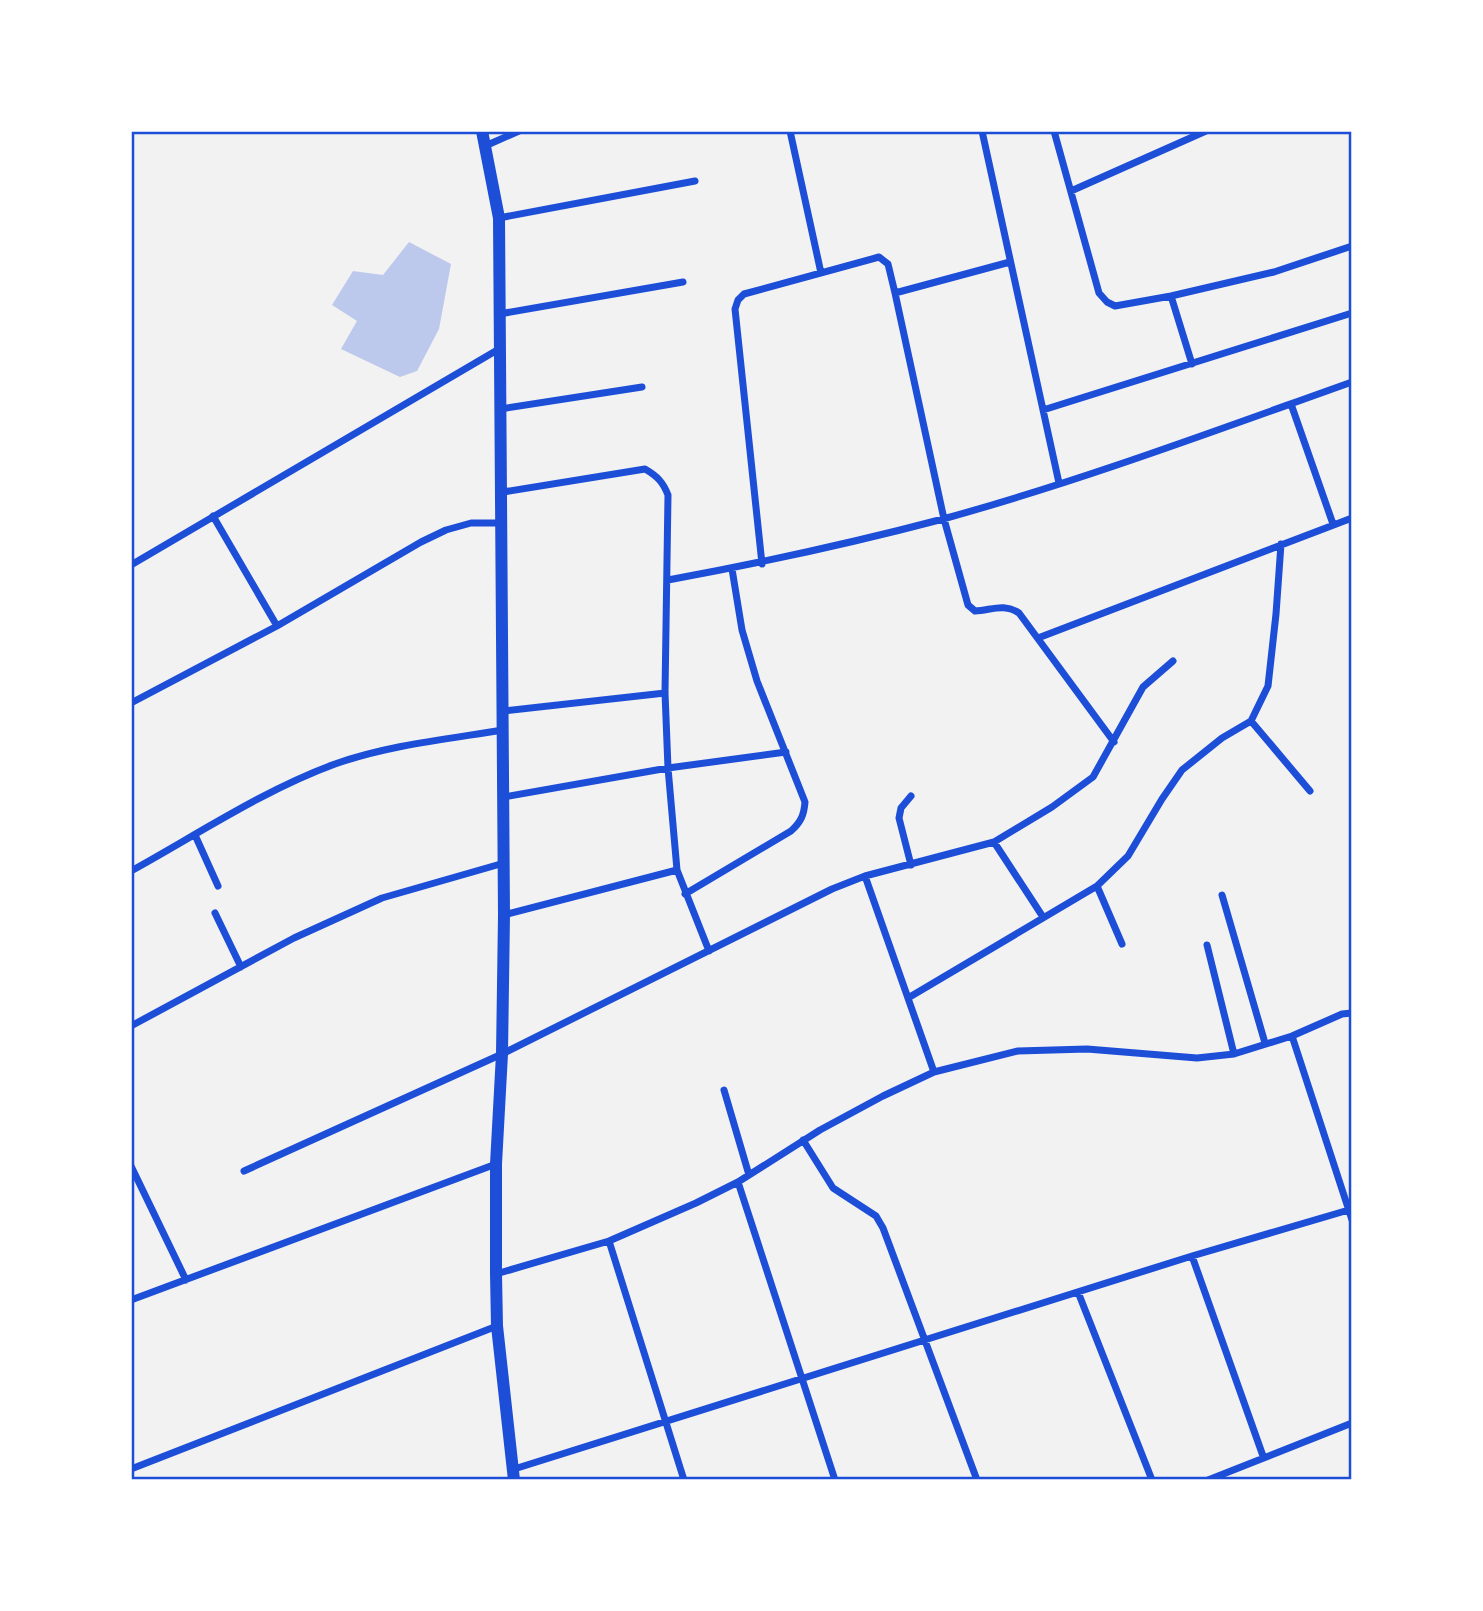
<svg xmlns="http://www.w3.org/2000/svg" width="1483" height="1611" font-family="Mulish,sans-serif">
	<rect width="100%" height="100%" fill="#f2f2f2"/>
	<path fill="#bdc9ec" d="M 409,242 L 451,264 L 439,329 L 417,371 L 400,377 L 341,349 L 357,321 L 332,305 L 353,271 L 383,275 Z"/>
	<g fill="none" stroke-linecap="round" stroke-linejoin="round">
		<path stroke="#1d4ed8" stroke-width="7" d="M 790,131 L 821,273
			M 982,131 L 1059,483
			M 1054,131 L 1099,293 L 1107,302 L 1115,306 L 1171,296 L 1274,272 L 1352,246
			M 485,146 L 519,131
			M 1071,191 L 1206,131
			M 499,218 L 695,181
			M 895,293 L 1010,262
			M 1171,296 L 1192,364
			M 499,314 L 683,282
			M 1291,404 L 1333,524
			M 500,409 L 642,387
			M 1043,410 L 1352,313
			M 503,492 L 645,469 C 657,476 663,482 668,495 L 665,693 L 668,768 L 677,870 L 709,951
			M 213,516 L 277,626
			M 762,564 L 735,309 L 738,300 L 744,294 L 879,257 L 888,264 L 895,293 L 944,519 L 968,605 L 975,611 C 992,610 1004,603 1019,613 L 1114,742
			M 131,565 L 499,349
			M 668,580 C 760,563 852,543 943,519 C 1081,481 1217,430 1352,382
			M 1038,638 L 1352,518
			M 131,703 L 277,626 L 421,542 L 446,530 L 471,523 L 500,523
			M 504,711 L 665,693
			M 1251,721 L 1310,791
			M 504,797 L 668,768 L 786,752
			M 195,835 L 218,886
			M 994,842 L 1043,917
			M 911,865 L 899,818 L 901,808 L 911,796
			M 131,871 C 198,834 264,790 335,764 C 389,745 448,739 503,730
			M 865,876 L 934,1072
			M 1097,886 L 1122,944
			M 685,894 L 791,831 C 801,822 804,815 805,802 L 757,681 L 742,630 L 732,569
			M 1222,895 L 1265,1043
			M 215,913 L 241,967
			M 504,915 L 677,870
			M 1207,945 L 1234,1054
			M 908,998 L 1097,886 L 1128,856 L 1162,799 L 1182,770 L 1222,738 L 1251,721 L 1268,686 L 1276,614 L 1281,544
			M 131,1026 L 294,938 L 382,898 L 504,863
			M 1292,1036 L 1352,1220
			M 724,1090 L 749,1175
			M 803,1140 L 833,1188 L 876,1216 L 883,1228 L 977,1480
			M 131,1166 L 186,1280
			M 244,1171 L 502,1054 L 832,889 L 865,876 L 994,842 L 1052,807 L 1093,777 L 1143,687 L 1173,661
			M 738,1182 L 835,1480
			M 609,1241 L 684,1480
			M 1192,1256 L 1263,1456
			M 496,1274 L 609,1241 L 696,1203 L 738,1182 L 820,1130 L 883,1096 L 934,1072 L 1018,1051 L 1087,1049 L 1197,1058 L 1234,1054 L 1292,1036 L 1342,1014 L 1352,1013
			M 1078,1292 L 1152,1480
			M 131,1300 L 496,1164
			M 131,1469 L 497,1326
			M 511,1470 L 1192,1256 L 1352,1209
			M 1208,1480 L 1352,1423"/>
		<path stroke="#1d4ed8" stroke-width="12" d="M 482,131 L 499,218 L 504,915 L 502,1054 L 496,1164 L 496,1274 L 497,1326 L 514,1480"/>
	</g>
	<rect width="1483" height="1611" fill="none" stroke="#ffffff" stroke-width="266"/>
	<rect x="133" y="133" width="1217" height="1345" fill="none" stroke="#1d4ed8" stroke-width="2.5"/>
</svg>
